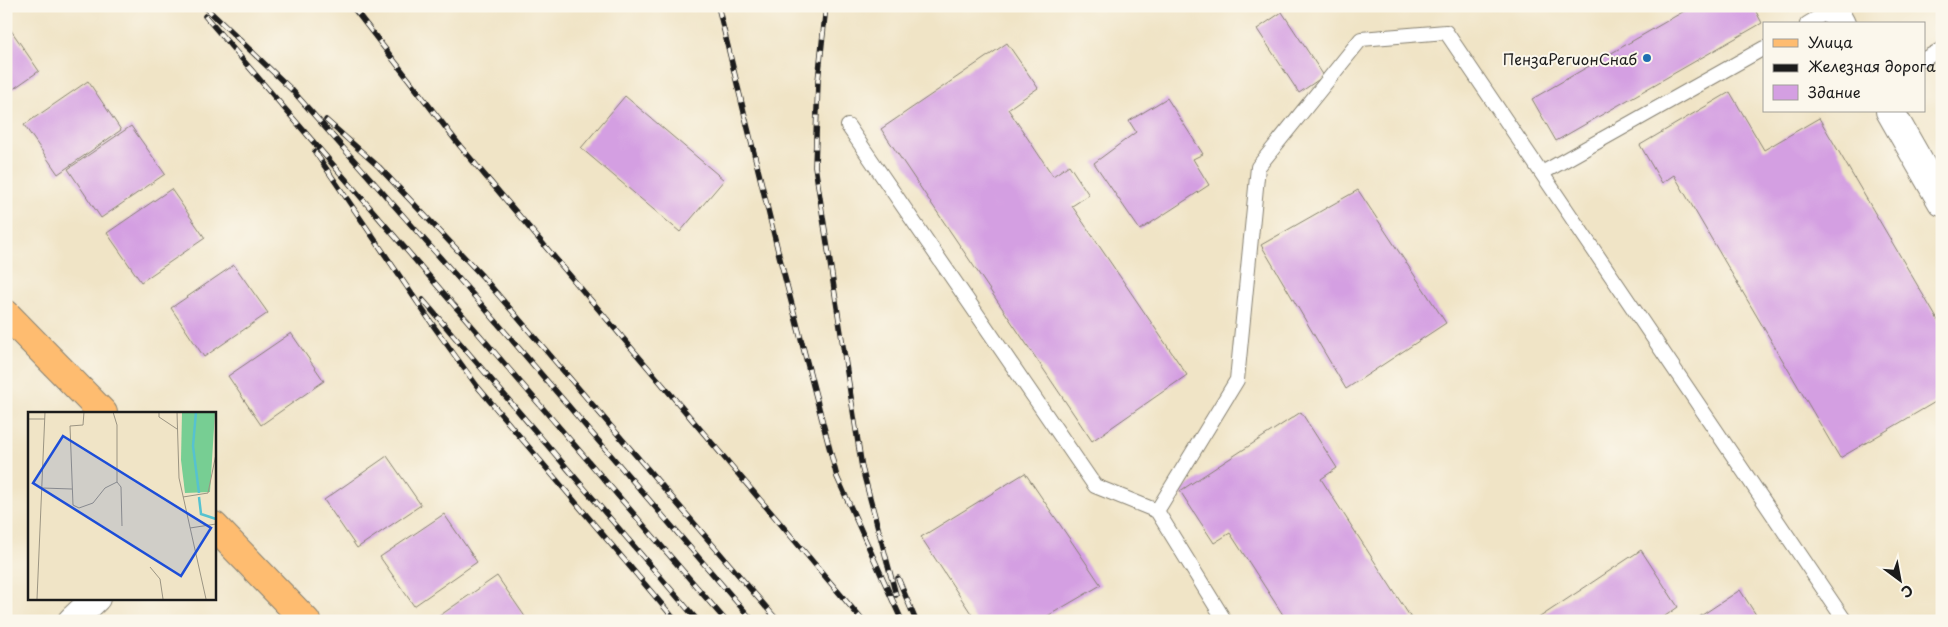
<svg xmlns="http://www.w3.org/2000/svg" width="1948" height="627" font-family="'Playpen Sans',sans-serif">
	<rect width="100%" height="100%" fill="#fbf7ec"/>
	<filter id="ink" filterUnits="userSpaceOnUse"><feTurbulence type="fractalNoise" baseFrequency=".02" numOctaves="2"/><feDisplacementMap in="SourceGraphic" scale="10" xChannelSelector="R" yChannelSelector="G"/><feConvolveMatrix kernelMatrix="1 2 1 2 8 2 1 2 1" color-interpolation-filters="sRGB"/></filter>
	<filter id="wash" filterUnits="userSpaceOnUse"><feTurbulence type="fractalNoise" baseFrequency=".0096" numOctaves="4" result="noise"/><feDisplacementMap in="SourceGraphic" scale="20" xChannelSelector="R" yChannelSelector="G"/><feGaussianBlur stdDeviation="1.12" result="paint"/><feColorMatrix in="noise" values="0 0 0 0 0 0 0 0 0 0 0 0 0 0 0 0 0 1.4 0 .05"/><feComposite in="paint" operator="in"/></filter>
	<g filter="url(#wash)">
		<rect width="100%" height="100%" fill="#f0e4c6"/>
		<g id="blocks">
			<path fill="#d49fe2" d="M 1693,6 L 1753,6 L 1762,23 L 1556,141 L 1532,99 Z
				M 1282,12 L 1324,76 L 1299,93 L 1257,29 Z
				M 6,23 L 39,71 L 6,94 Z
				M 1007,43 L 1038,88 L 1008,109 L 1053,176 L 1069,165 L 1089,195 L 1072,206 L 1187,375 L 1092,441 L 881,129 Z
				M 88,81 L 121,130 L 58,174 L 24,125 Z
				M 1730,92 L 1764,150 L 1819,118 L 1942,327 L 1942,398 L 1840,458 L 1674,175 L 1662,183 L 1640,145 Z
				M 625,96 L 724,180 L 680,232 L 581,148 Z
				M 1167,98 L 1203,154 L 1193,159 L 1209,185 L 1140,230 L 1094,163 L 1136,132 L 1129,121 Z
				M 131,126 L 165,174 L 101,218 L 68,169 Z
				M 171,189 L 205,238 L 141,282 L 107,233 Z
				M 1358,190 L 1446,323 L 1346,389 L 1261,245 Z
				M 234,265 L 268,313 L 204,357 L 171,308 Z
				M 291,333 L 324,381 L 261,425 L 228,376 Z
				M 1301,412 L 1337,468 L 1321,479 L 1413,621 L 1287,621 L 1230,533 L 1214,543 L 1180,491 Z
				M 387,456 L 421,505 L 357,548 L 324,500 Z
				M 1025,473 L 1101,585 L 1039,621 L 976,621 L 921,537 Z
				M 444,514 L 477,562 L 414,606 L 380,557 Z
				M 1641,550 L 1678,607 L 1658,621 L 1534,621 Z
				M 497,576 L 528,621 L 432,621 Z
				M 1740,590 L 1760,621 L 1693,621 Z"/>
		</g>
	</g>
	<g filter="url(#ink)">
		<use href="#blocks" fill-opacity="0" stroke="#868071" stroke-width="1"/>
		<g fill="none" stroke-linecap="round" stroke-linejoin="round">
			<g stroke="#868071" stroke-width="16">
				<path id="service" d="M 1807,24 L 1832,9
					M 1924,59 L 1942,49
					M 848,126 L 1095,486 L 1157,511 L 1225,621
					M 1542,173 L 1764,48
					M 1157,511 L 1237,380 L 1258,167 L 1361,39 L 1446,32 L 1845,621"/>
			</g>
			<g stroke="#868071" stroke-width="30">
				<path id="minor" d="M 1831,6 L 1841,24
					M 1890,111 L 1942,202
					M 72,621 L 96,598"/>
			</g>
			<g stroke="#868071" stroke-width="30">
				<path id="primary" d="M 6,314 L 103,413
					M 214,526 L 306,621"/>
			</g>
			<use href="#service" stroke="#fff" stroke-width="14"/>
			<use href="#minor" stroke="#fff" stroke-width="28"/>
			<use href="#primary" stroke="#febc70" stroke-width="28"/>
			<g stroke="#1c1c1c" stroke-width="5.5">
				<path id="rail" d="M 204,6 L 292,90 L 475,297 L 753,621
					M 352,6 L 460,146 L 863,621
					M 718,6 L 780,259 L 837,477 L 902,621
					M 826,6 L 818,81 L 815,166 L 862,468 L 896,595
					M 205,16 L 726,621
					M 326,120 L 379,167 L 482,276 L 778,621
					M 315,152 L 435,328 L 477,386 L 676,621
					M 423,300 L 698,621
					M 898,578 L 916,621"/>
			</g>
			<use href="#rail" stroke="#fbf7ec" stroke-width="4" stroke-dasharray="11" stroke-linecap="butt"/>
		</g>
	</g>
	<circle fill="#1f6fb2" stroke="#fbf7ec" stroke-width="2" cx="1647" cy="58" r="5"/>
	<g text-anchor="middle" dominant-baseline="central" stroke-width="4" stroke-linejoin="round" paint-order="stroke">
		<g font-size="15" fill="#1c1c1c" stroke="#fbf7ec" text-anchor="end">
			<text x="1637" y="58">ПензаРегионСнаб</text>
		</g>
	</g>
	<g transform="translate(28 412)">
		<rect width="188" height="188" fill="#f0e4c6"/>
		<path d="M 154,0 L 187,0 L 182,80 L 157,81 L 153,48 Z" fill="#77ce93"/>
		<path fill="none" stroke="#56c2d0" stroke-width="2.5" d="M 168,0 L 165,34 L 171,81M 171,85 L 173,102 L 188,107"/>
		<path fill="none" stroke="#9b9482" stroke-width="1" d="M 56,0 L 55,13 L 42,14 L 45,93 L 51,96 L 65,91 L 77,76 L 89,70M 85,0 L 89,13 L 89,70 L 93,75 L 94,114M 131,0 L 131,5 L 149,17M 149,0 L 151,66 L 178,187M 0,7 L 17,7M 14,76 L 44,77M 155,85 L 180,81 L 188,42M 162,116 L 188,112M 122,155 L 132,167 L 135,187M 9,187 L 17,0"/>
		<path fill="#1d4ed8" fill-opacity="0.15" stroke="#1d4ed8" stroke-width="2.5" d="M 35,24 L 183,116 L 153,164 L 5,71 Z"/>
		<rect width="188" height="188" fill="none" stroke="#1c1c1c" stroke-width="2.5"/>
	</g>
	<rect width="1948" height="627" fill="none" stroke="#fbf7ec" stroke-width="25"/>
	<rect x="1763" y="22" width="162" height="90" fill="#fbf7ec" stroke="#a29f99"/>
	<rect x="1773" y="39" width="25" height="8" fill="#febc70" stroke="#a29f99"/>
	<text x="1808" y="48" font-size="15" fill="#1c1c1c">Улица</text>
	<rect x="1773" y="64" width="25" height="8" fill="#1c1c1c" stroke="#a29f99"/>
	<text x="1808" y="72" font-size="15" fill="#1c1c1c">Железная дорога</text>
	<rect x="1773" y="85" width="25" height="15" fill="#d49fe2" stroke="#a29f99"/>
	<text x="1808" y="98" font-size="15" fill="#1c1c1c">Здание</text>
	<g transform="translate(1900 580) rotate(148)" stroke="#fbf7ec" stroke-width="4" paint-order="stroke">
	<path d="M0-4L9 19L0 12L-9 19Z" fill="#1c1c1c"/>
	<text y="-8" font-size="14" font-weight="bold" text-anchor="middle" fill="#1c1c1c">С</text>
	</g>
</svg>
